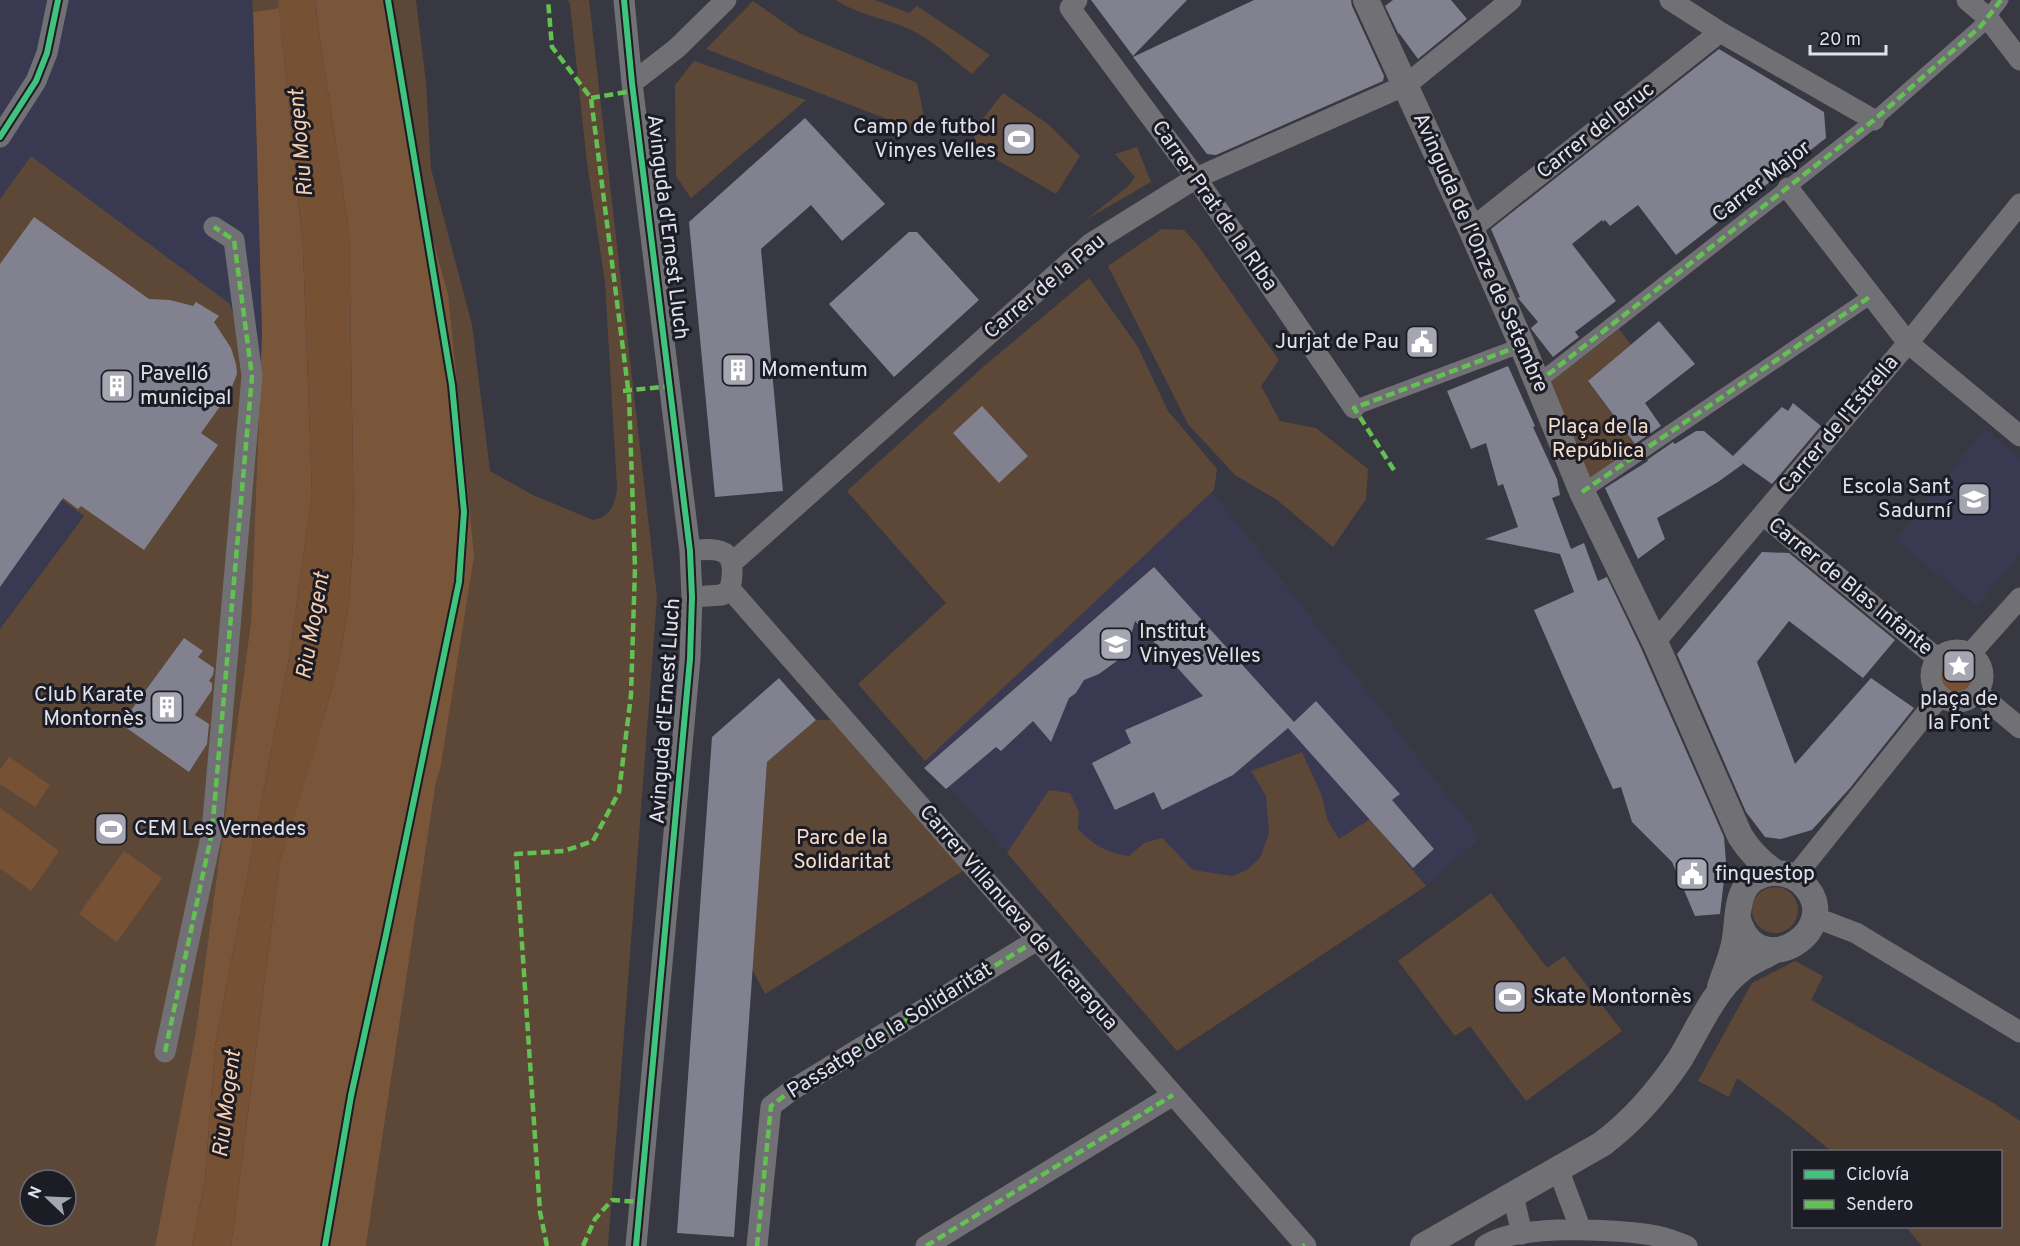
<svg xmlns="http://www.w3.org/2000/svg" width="2020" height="1246" font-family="Overpass,sans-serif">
	<rect width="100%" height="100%" fill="#383842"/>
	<path fill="#393951" d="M 0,0 L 252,0 L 262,334 L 260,387 L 230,304 L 31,156 L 0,199 Z
		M 1059,303 L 1255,545 L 1480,838 L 1426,886 L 1418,875 L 1270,974 L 1177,1051 L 1007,853 L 858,684 L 946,603 L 847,491 Z
		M 1985,429 L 2020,458 L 2020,554 L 1977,606 L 1895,540 Z
		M 0,455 L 84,515 L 0,629 Z"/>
	<path fill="#5d4838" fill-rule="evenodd" d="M 252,0 L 278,0 L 279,8 L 253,12 Z
		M 386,0 L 416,0 L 426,83 L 431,169 L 472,325 L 490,471 L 533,495 L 593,520 C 611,517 616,503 617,487 L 605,282 L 587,163 L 570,4 L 568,0 L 589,0 L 657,597 L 608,1246 L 366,1246 L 436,782 L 440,770 L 448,294 L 416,176 Z
		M 836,0 L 875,0 L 909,13 L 917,6 L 990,55 L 972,74 C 950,57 928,36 902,26 C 879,17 857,14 836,0 Z
		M 753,1 L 799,33 L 917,83 L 928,135 L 706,49 Z
		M 694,61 L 806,100 L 691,198 L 676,176 L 675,85 Z
		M 1003,93 L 1048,124 L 1080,156 L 1056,194 L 975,147 L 974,130 Z
		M 1137,147 L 1151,182 L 1087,219 L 1128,186 L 1135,177 L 1115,154 Z
		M 31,156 L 230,304 L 260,387 L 251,621 L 196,1030 L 155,1246 L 0,1246 L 0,629 L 84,516 L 0,455 L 0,199 ZM 30,1180 L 66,1180 L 66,1216 L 30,1216 Z
		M 1162,229 L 1184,230 L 1196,243 L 1279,360 L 1261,386 L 1280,421 L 1316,428 L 1368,469 L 1366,499 L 1333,547 L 1277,500 L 1235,475 L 1188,424 L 1108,266 Z
		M 1089,278 L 1138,347 L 1168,411 L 1217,469 L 1214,490 L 925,761 L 858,684 L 946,603 L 847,491 L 982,368 Z
		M 1619,329 L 1631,345 L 1588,382 L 1637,447 L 1585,481 L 1547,385 Z
		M 816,720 L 837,720 L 966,869 L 765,994 L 752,969 L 767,762 Z
		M 1302,752 L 1322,796 L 1327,819 L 1339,839 L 1370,819 L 1426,886 L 1177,1051 L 1007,853 L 1049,790 L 1070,793 L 1079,812 L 1078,829 C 1095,846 1105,852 1129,856 L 1144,843 L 1162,838 L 1193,870 L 1232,876 L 1247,870 L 1260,858 L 1269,833 L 1266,796 L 1251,771 Z
		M1752 910a23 23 0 1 1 46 0a23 23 0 1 1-46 0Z
		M 1491,893 L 1547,968 L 1564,956 L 1622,1031 L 1526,1101 L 1470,1026 L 1455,1036 L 1398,961 Z
		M 1795,961 L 1823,976 L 1811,1000 L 1995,1104 L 2020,1121 L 2020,1246 L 1922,1246 L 1906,1227 L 2000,1226 L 2000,1152 L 1831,1151 L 1791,1118 L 1737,1078 L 1729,1097 L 1698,1081 L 1752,983 Z"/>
	<path fill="#79553a" d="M 316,0 L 386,0 L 416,176 L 448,294 L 474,556 L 440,770 L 436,782 L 366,1246 L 231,1246 L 280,860 L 324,717 L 339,661 L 349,604 L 354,528 L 349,231 L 317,19 Z
		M 279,8 L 303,248 L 312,494 L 290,652 L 215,1047 L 205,1179 L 192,1246 L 155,1246 L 196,1030 L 251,621 L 262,334 L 253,12 Z"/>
	<path fill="#775134" d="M 278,0 L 316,0 L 317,19 L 349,231 L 354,528 L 349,604 L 339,661 L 321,728 L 280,860 L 231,1246 L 192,1246 L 205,1179 L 215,1047 L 290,652 L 312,494 L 303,248 Z
		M1936 674a19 19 0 1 1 38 0a19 19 0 1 1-38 0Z
		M 9,757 L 50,785 L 35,807 L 0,784 L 0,770 Z
		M 0,808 L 59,851 L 31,891 L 0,868 Z
		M 124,851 L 162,878 L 117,942 L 79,914 Z"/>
	<path fill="#818190" d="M 1091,0 L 1187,0 L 1133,56 Z
		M 1254,0 L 1351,0 L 1352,6 L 1384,76 L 1383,81 L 1367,88 L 1216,155 L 1207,154 L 1133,57 Z
		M 1393,0 L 1451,0 L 1467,19 L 1418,59 L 1399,33 L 1399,35 L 1385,6 Z
		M 1719,49 L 1824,112 L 1826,138 L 1676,255 L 1638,205 L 1610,226 L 1605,220 L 1603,222 L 1602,220 L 1572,244 L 1616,301 L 1575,332 L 1579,337 L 1553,357 L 1532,330 L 1531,328 L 1538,322 L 1518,298 L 1520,297 L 1491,229 Z
		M 805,118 L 885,204 L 842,241 L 811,205 L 761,249 L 783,491 L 715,497 L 689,222 Z
		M 34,217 L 149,299 L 170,300 L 193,306 L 196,302 L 219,316 L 214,322 L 231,348 L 236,364 L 237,374 L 229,394 L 201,433 L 218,445 L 144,550 L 81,506 L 78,509 L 63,498 L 0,587 L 0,264 Z
		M 909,232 L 917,232 L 979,300 L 894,377 L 829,304 Z
		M 1659,321 L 1695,364 L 1645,403 L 1661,426 L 1635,444 L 1588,381 Z
		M 1508,366 L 1535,426 L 1533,427 L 1557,479 L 1560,495 L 1552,498 L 1571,549 L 1584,543 L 1598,581 L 1607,577 L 1641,648 L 1724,837 L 1726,862 L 1720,914 L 1695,916 L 1672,862 L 1632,822 L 1621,787 L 1613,789 L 1568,688 L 1534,610 L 1574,592 L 1560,554 L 1485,539 L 1518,527 L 1503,484 L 1498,486 L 1486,443 L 1471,449 L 1447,391 Z
		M 1793,403 L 1821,426 L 1772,484 L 1738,460 L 1743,464 L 1718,482 L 1657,518 L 1665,539 L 1638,559 L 1605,488 L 1648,461 L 1647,460 L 1673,442 L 1675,444 L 1696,431 L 1704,431 L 1733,456 L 1782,407 L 1788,411 Z
		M 982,406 L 1028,456 L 999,483 L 953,433 Z
		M 1762,552 L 1789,553 L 1895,640 L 1863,678 L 1789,621 L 1757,662 L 1795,764 L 1871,678 L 1914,708 L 1850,788 L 1812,830 L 1781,839 L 1765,837 L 1746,812 L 1677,654 Z
		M 1154,567 L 1294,722 L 1316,701 L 1400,794 L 1392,800 L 1434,849 L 1413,868 L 1288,728 L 1233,775 L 1162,810 L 1154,792 L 1115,810 L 1092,763 L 1131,743 L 1125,730 L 1203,696 L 1135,621 L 1125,655 L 1099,674 L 1084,680 L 1076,693 L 1069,698 L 1051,742 L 1033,721 L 1001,751 L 996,747 L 946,789 L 924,768 Z
		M 184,638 L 203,651 L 198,657 L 214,668 L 213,675 L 209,681 L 212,683 L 212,690 L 195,715 L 209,724 L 207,744 L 189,772 L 121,724 Z
		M 779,678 L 816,720 L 767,762 L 734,1237 L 677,1233 L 712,737 Z"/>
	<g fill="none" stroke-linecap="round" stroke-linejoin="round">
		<path stroke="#717175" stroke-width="15" d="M 1537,383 L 1874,120 L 1981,26 L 2001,0
			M 1354,408 L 1522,345
			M 1582,492 L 1871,296"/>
		<path stroke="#717175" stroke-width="21" d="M 624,0 L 632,83 L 690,551 L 692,597 L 690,659 L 636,1246
			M 1077,0 L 1070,8 L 1196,178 L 1354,408
			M 1670,0 L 1720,32 L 1874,120
			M 1967,0 L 1987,17 L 2020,60
			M 632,83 L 677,48 L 726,0
			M 0,137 L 36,81 L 47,53 L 58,0
			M 1788,188 L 1908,343 L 2020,436
			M 1471,229 L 1720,32
			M 1763,515 L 1938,659
			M 690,551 C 725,546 738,552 730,589 L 722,595 L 692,597
			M 733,562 L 1090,244 L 1196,178 L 1406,85 L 1511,0
			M 730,589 L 1306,1246
			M 1655,642 L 1908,343 L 2020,204
			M1931 676a26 26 0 1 1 52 0a26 26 0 1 1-52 0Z
			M 1970,654 L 2020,598
			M 1977,692 L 2020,728
			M 1794,878 L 1940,696
			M 1814,917 L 1856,933 L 2020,1032
			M 165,1052 L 212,832 L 252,376 L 234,240 L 214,227
			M 1558,1169 L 1581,1230
			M 1513,1195 L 1522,1234
			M 757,1246 L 771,1106 L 792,1090 L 1037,940
			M 926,1246 L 1173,1095
			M 1485,1246 C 1516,1223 1619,1229 1657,1236 C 1667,1238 1677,1242 1687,1246"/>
		<path stroke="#717175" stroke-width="26" d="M 1366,0 L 1471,229 L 1522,345 L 1582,492 L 1655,642 L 1740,836 C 1750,852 1761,863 1776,873
			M 1720,987 C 1724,974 1730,961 1733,948 C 1741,920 1730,879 1771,873 C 1781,872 1793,875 1801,882 C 1850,927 1758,988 1738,919
			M 1423,1246 L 1602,1144 C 1634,1120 1658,1092 1680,1059 C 1697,1031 1713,992 1739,971 C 1749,962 1764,957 1775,950"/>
		<path stroke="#63c152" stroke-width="4.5" stroke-dasharray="9 4.5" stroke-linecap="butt" d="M 591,98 L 633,91
			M 1537,383 L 1874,120 L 1981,26 L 2001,0
			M 623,391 L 670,386
			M 1394,470 L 1354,408 L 1522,345
			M 1582,492 L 1871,296
			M 165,1052 L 212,832 L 252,376 L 234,240 L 214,227
			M 547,1246 L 540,1212 L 516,854 L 564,851 L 593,841 L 619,792 L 631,695 L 635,568 L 629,396 L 591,98 L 552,47 L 548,0
			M 583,1246 L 595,1219 L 612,1200 L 640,1202
			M 757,1246 L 771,1106 L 792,1090 L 1037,940
			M 926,1246 L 1173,1095
			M 1303,1246 L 1305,1245"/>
		<g stroke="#1c1c25" stroke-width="10">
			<path id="cycleway" d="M 624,0 L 632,83 L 690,551 L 692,597 L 690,659 L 636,1246
				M 0,137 L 36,81 L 47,53 L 58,0
				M 325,1246 L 351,1096 L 386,935 L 459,582 L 464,512 L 452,385 L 388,0"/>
		</g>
		<use href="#cycleway" stroke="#40c37c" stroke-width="6"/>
	</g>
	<defs>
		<g id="stadium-square" transform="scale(1.725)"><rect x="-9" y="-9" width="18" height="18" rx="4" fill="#a5a6b1" stroke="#1c1c25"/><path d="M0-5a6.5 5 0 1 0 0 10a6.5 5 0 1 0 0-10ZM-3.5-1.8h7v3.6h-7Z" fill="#fff"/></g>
		<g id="civic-square" transform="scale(1.725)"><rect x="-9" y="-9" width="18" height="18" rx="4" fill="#a5a6b1" stroke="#1c1c25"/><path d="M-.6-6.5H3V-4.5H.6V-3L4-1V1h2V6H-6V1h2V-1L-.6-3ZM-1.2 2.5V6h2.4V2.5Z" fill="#fff"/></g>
		<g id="building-square" transform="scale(1.725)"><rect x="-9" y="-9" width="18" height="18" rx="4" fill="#a5a6b1" stroke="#1c1c25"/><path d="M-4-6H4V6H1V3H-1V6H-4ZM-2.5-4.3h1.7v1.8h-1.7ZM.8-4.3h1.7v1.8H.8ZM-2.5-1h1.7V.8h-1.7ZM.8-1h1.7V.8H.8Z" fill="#fff"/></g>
		<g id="school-square" transform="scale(1.725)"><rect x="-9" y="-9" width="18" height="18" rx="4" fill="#a5a6b1" stroke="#1c1c25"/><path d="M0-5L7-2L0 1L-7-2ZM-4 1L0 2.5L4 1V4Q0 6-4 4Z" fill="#fff"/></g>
		<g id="sight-square" transform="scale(1.725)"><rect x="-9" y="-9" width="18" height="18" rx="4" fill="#a5a6b1" stroke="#1c1c25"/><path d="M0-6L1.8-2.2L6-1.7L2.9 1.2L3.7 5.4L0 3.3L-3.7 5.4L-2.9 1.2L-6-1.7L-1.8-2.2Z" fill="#fff"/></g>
	</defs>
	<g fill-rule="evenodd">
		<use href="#stadium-square" x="1019" y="139"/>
		<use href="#civic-square" x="1422" y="342"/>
		<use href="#building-square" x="738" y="370"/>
		<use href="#building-square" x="117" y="386"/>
		<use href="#school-square" x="1974" y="499"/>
		<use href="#school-square" x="1116" y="644"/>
		<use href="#sight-square" x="1959" y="666"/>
		<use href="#building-square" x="167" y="707"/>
		<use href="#stadium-square" x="111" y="829"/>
		<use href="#civic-square" x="1692" y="874"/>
		<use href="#stadium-square" x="1510" y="997"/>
	</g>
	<g text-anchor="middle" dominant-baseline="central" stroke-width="6" stroke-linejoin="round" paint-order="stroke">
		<g font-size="21" fill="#e0e1ed" stroke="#1c1c25" text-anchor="start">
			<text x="996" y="127" text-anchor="end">Camp de futbol<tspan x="996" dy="24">Vinyes Velles</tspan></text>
			<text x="1399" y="342" text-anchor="end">Jurjat de Pau</text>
			<text x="761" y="370">Momentum</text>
			<text x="140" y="374">Pavelló<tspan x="140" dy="24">municipal</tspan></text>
			<text x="1951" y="487" text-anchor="end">Escola Sant<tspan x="1951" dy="24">Sadurní</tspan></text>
			<text x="1139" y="632">Institut<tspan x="1139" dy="24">Vinyes Velles</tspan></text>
			<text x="144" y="695" text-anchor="end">Club Karate<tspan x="144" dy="24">Montornès</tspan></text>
			<text x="1959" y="699" text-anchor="middle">plaça de<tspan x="1959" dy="24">la Font</tspan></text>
			<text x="134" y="829">CEM Les Vernedes</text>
			<text x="1715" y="874">finquestop</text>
			<text x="1533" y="997">Skate Montornès</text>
		</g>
		<g font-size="21" fill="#e0e1ed" stroke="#1c1c25">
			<text transform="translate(1596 131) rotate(-38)">Carrer del Bruc</text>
			<text transform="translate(1762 182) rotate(-38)">Carrer Major</text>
			<text transform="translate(1214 206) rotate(55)">Carrer Prat de la RIba</text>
			<text transform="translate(667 227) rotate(83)">Avinguda d'Ernest Lluch</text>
			<text transform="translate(1480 253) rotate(66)">Avinguda de l'Onze de Setembre</text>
			<text transform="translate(1045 287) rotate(-40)">Carrer de la Pau</text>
			<text transform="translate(1839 425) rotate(-50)">Carrer de l'Estrella</text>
			<text transform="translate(1850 587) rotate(39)">Carrer de Blas Infante</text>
			<text transform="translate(666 711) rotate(-86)">Avinguda d'Ernest Lluch</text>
			<text transform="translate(1018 918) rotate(49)">Carrer Villanueva de Nicaragua</text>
			<text transform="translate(890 1031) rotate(-32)">Passatge de la Solidaritat</text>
		</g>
		<g font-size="21" fill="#f8ddc8" stroke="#1c1c25">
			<text x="1598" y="427">Plaça de la<tspan x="1598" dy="24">República</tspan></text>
			<text x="842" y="838">Parc de la<tspan x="842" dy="24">Solidaritat</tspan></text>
		</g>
		<g font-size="22" font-style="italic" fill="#f6ceaf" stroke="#1c1c25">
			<text transform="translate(302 143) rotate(-95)">Riu Mogent</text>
			<text transform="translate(314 626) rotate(-80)">Riu Mogent</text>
			<text transform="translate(228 1104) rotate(-83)">Riu Mogent</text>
		</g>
	</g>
	<rect x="1792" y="1150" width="210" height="78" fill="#1c1c25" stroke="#6a6b75" stroke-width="1.5"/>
	<rect x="1804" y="1170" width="30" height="9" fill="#40c37c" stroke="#6a6b75" stroke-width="1.5"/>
	<text x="1846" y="1180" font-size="18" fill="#e0e1ed">Ciclovía</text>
	<rect x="1804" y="1200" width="30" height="9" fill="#63c152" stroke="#6a6b75" stroke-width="1.5"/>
	<text x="1846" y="1210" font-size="18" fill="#e0e1ed">Sendero</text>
	<g transform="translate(48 1198) rotate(293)"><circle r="28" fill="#1c1c25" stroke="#6a6b75" stroke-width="1.5"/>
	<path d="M0-4.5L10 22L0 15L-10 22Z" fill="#a5a6b1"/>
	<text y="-9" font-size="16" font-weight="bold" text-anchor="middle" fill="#e0e1ed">N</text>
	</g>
	<path d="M1810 45v9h76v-9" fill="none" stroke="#e0e1ed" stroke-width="3"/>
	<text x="1819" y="45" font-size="18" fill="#e0e1ed" stroke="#1c1c25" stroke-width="4.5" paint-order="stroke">20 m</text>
</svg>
